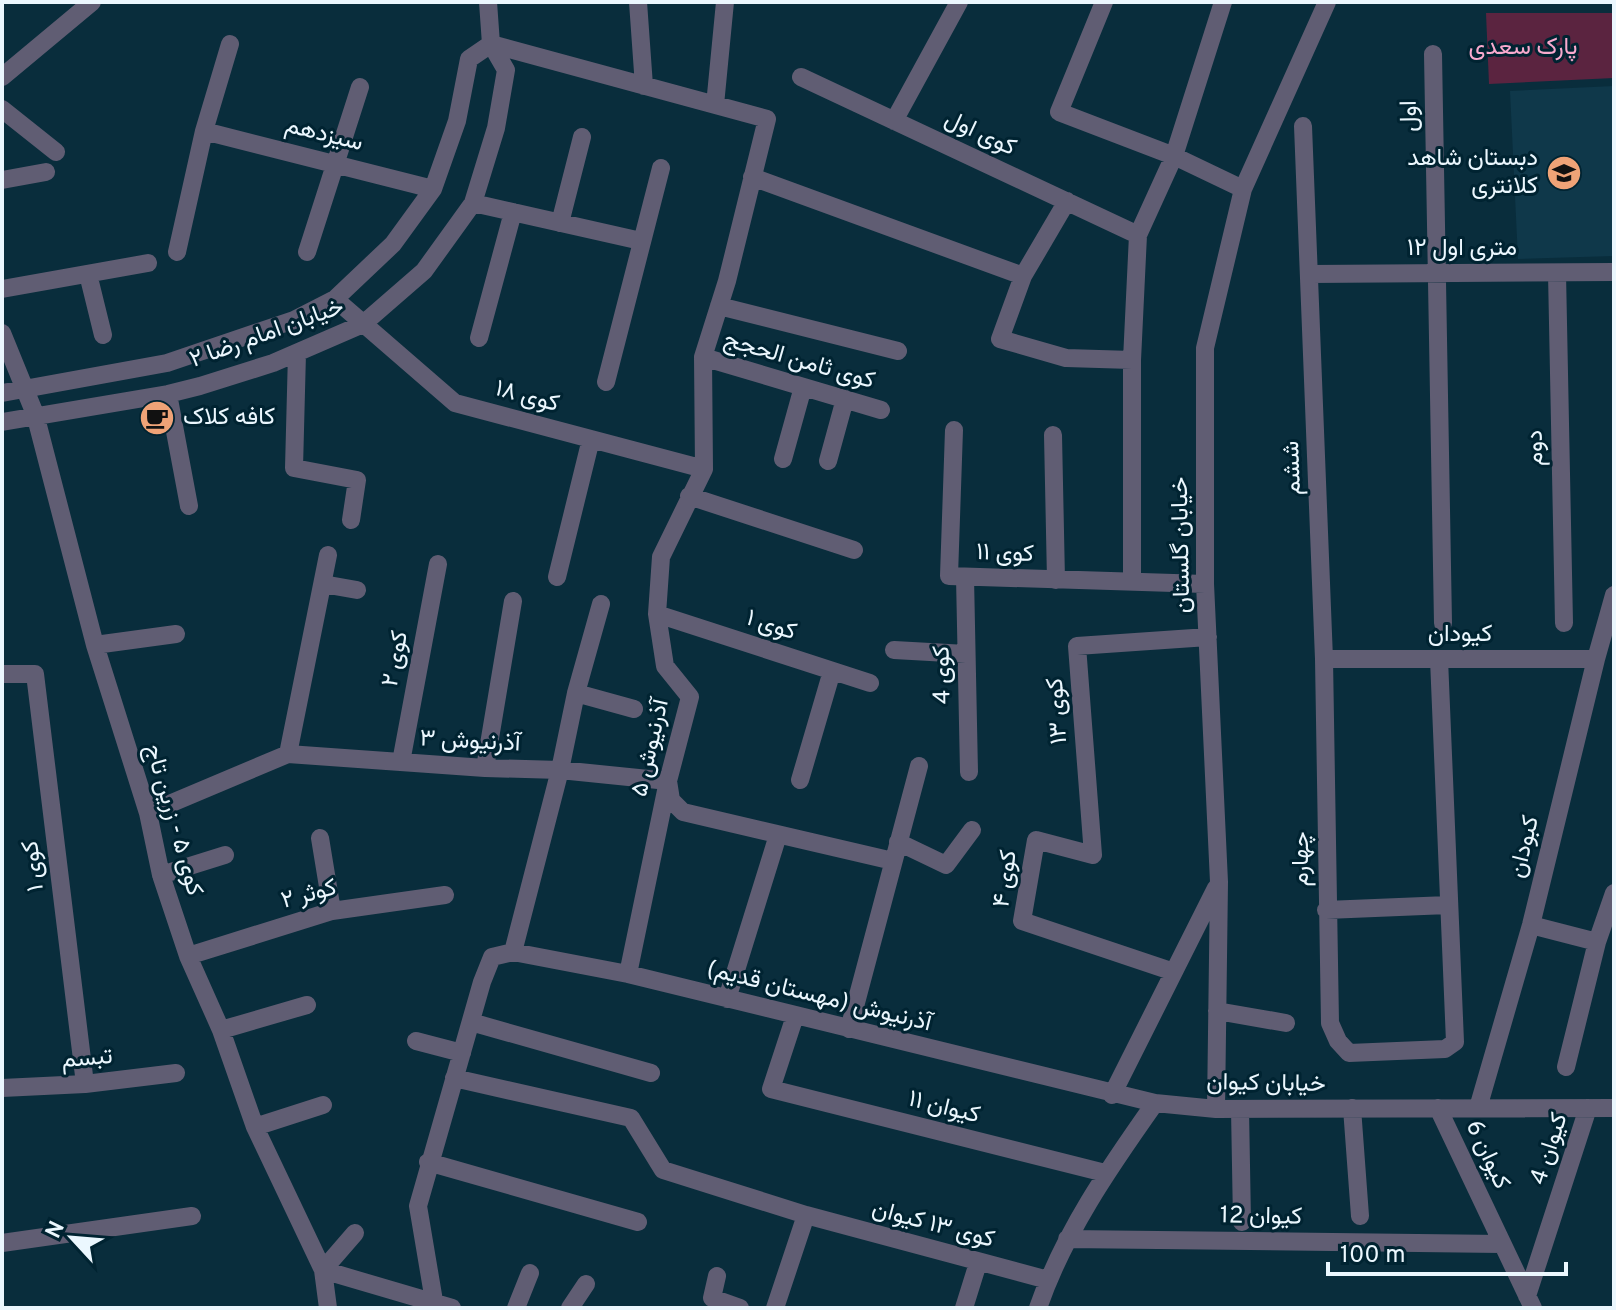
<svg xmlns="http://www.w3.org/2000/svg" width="1616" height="1310" font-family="Overpass,Vazirmatn,sans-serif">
	<rect width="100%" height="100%" fill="#092d3c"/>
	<path fill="#0f384a" d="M 1614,86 L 1614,256 L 1518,259 L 1510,91 Z"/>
	<path fill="#5b2440" d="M 1486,13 L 1614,13 L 1614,78 L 1489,84 Z"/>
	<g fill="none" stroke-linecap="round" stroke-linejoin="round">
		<path stroke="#605d73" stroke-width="18" d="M 638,2 L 644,86
			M 1104,2 L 1059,112 L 1174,156 L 1223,2
			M 491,44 L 767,119 L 727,281 L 703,357 L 704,469 L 661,557 L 657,614 L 665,666 L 690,697 L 668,781 L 628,974
			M 1433,54 L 1443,623
			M 2,77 L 92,2
			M 801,77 L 1138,235
			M 715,105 L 725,2
			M 2,109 L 56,152
			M 894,121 L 959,2
			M 1303,126 L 1324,659 L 1330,1023 L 1338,1041 L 1349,1053 L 1445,1049 L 1455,1042 L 1439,659
			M 204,131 L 433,189
			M 752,177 L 1023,276 L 1067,201
			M 2,180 L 46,172
			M 473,203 L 641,241
			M 560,223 L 582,137
			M 177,252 L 204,131 L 230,44
			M 307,252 L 360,87
			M 1557,273 L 1564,623
			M 88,274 L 103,335
			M 1310,274 L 1614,272
			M 1023,276 L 1000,339 L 1066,358 L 1132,360
			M 2,289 L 148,263
			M 335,299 L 455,403 L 704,469
			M 719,306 L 898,351
			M 2,333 L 35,414 L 95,645 L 148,813 L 161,875 L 188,956 L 221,1030 L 255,1127 L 323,1270 L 328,1308
			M 479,338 L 513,212
			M 297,353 L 294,468 L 357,480 L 351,520
			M 703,357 L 881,410
			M 606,382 L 661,168
			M 2,393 L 167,363 L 294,320 L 335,299 L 393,244 L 433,189 L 457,121 L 469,59 L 491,44
			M 168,394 L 189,506
			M 2,422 L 168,394 L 200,386 L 273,363 L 363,324 L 424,271 L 473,203 L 496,128 L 506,70 L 491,44 L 488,2
			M 954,430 L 949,576 L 1205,584
			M 1053,435 L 1056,580
			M 783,459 L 803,387
			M 828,461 L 845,399
			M 689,496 L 854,550
			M 557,577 L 591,439
			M 965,577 L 969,772
			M 1132,582 L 1132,360 L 1138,235 L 1174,156 L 1243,189
			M 323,584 L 357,590
			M 657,614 L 870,683
			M 95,645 L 176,634
			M 894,650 L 966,654
			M 1324,659 L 1596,659
			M 2,674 L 35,674 L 85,1084
			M 576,693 L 634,709
			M 288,754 L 328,555
			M 401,762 L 438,564
			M 485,768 L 513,601
			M 800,780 L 832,671
			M 148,813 L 288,754 L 485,768 L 560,770 L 668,781 L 671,800 L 683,812 L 893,861
			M 320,838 L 332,911
			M 898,842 L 946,865 L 972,830
			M 161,875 L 225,855
			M 1326,910 L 1448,905
			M 1531,925 L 1597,942 L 1566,1067
			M 1597,942 L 1614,893
			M 513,952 L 560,770 L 576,693 L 601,604
			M 188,956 L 332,911 L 445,895
			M 1174,972 L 1022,921 L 1036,840 L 1093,855 L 1077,646 L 1208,637
			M 727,999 L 778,835
			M 1217,1011 L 1286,1023
			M 795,1016 L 771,1089 L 1105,1173
			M 471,1022 L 651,1073
			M 849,1029 L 919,766
			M 221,1030 L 307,1005
			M 416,1041 L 462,1053
			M 454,1078 L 631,1118 L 663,1170 L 806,1215 L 1048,1280
			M 2,1088 L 85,1084 L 176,1073
			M 1112,1095 L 1216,888
			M 1352,1108 L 1360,1216
			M 1438,1108 L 1533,1308
			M 1478,1108 L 1531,925 L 1596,659 L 1614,595
			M 1216,1109 L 1219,882 L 1205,584 L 1205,348 L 1243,189 L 1327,2
			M 1240,1109 L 1242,1222
			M 255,1127 L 323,1105
			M 428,1162 L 638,1222
			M 355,1233 L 323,1270 L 452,1308
			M 1067,1239 L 1502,1244
			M 2,1243 L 192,1216
			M 717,1276 L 712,1298 L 740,1308
			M 1527,1296 L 1588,1108
			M 434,1301 L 418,1206 L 482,982 L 492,957 L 513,952 L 628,974 L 1155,1103
			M 516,1308 L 530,1273
			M 570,1308 L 586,1284
			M 775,1308 L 806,1215
			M 964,1308 L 978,1263
			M 1038,1308 C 1064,1233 1109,1168 1155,1103 L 1216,1109 L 1614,1108"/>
	</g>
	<defs>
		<g id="school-disc" transform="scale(1.8)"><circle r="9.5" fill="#efa377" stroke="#002331"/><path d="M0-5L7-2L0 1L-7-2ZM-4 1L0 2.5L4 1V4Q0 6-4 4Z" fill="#111"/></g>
		<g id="cafe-disc" transform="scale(1.8)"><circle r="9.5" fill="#efa377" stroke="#002331"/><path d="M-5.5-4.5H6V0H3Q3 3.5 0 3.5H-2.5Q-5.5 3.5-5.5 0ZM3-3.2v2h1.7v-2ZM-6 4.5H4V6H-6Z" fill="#111"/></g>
	</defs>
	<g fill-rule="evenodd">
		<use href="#school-disc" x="1564" y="173"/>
		<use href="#cafe-disc" x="157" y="418"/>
	</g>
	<g text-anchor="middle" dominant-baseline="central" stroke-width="6" stroke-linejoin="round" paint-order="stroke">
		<g font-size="24" fill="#f9aace" stroke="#002331">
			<text x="1523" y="48">پارک سعدی</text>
		</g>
		<g font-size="24" fill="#ebf7fe" stroke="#002331">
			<text transform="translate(1410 116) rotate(-91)">اول</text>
			<text transform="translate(980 134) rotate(25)">کوی اول</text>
			<text transform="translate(324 135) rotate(14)">سیزدهم</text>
			<text x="1462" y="249">۱۲ متری اول</text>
			<text transform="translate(267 334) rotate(-20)">خیابان امام رضا ۲</text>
			<text transform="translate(799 361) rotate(16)">کوی ثامن الحجج</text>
			<text transform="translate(527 397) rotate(15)">کوی ۱۸</text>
			<text transform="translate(1536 448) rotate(-91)">دوم</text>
			<text transform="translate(1293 468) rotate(-92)">ششم</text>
			<text transform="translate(1182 545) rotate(-91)">خیابان گلستان</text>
			<text transform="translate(1005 554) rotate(2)">کوی ۱۱</text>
			<text transform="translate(771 626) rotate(18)">کوی ۱</text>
			<text x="1460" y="635">کیودان</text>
			<text transform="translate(396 659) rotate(-79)">کوی ۲</text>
			<text transform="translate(943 675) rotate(-91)">کوی 4</text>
			<text transform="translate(1058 711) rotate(-94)">کوی ۱۳</text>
			<text transform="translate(470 742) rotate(3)">آذرنیوش ۳</text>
			<text transform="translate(651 748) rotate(-77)">آذرنیوش ۵</text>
			<text transform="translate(173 820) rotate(74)">کوی ۵ - زرین تاج</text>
			<text transform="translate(1525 847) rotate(-76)">کبودان</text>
			<text transform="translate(1302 859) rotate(-90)">چهارم</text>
			<text transform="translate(34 866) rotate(-97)">کوی ۱</text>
			<text transform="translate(1006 879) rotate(-82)">کوی ۴</text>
			<text transform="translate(309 895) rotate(-15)">کوثر ۲</text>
			<text transform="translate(819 997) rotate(14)">آذرنیوش (مهستان قدیم)</text>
			<text transform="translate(87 1059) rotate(-5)">تبسم</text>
			<text transform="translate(1266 1084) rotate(1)">خیابان کیوان</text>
			<text transform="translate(944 1108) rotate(14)">کیوان ۱۱</text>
			<text transform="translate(1550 1149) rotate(-72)">کیوان 4</text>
			<text transform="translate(1487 1155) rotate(65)">کیوان 6</text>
			<text transform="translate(1261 1217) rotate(1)">کیوان 12</text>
			<text transform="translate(933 1225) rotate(15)">کوی ۱۳ کیوان</text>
		</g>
		<g font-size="24" fill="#ebf7fe" stroke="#002331" text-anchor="end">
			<text x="1538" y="159">دبستان شاهد<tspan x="1538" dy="28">کلانتری</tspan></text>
			<text x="183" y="418" text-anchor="start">کافه کلاک</text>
		</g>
	</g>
	<rect width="1616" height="1310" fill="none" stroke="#ebf7fe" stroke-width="8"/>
	<g transform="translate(72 1238) rotate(296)" stroke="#002331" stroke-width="6" paint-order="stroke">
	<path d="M0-6L14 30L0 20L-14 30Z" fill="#ebf7fe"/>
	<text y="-12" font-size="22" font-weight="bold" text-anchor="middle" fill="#ebf7fe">N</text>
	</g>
	<path d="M1328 1262v12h238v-12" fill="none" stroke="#ebf7fe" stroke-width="4"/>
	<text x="1340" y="1262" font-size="24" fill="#ebf7fe" stroke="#002331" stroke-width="6" paint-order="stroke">100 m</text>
</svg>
